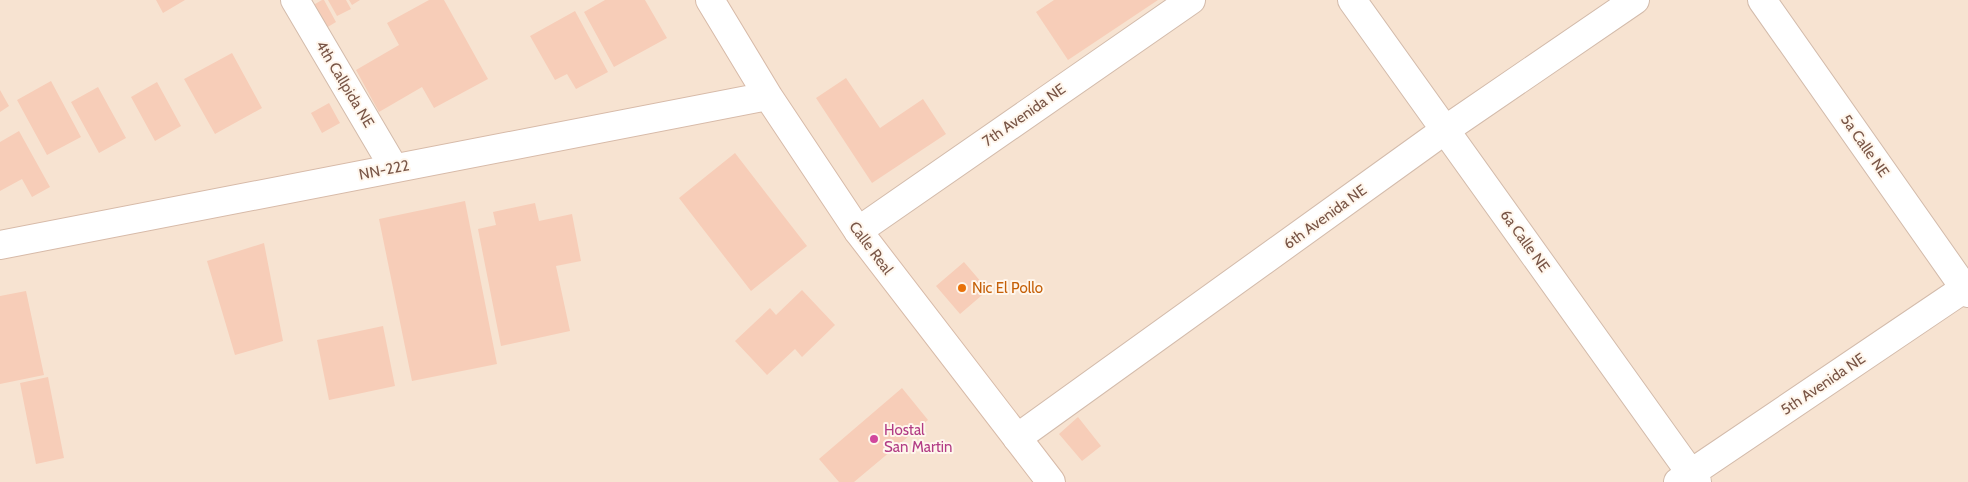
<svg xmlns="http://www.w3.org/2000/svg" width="1968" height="482" font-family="Cabin,sans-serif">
	<rect width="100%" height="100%" fill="#fef2e3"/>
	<path fill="#f7e3d1" d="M 0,0 L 1968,0 L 1968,482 L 0,482 Z"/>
	<path fill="#f7cdb8" d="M 156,0 L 185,0 L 163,13 Z
		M 322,0 L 324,0 L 336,22 L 321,31 L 308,8 Z
		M 328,0 L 346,0 L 351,9 L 337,16 Z
		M 349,0 L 360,0 L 352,5 Z
		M 429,0 L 444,0 L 488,79 L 434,108 L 422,87 L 379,112 L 356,70 L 399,45 L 387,23 Z
		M 605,0 L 645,0 L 667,38 L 614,67 L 584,12 Z
		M 1054,0 L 1158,0 L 1068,60 L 1036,12 Z
		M 575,11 L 608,72 L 576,89 L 567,74 L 555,80 L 530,36 Z
		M 232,53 L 262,108 L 215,134 L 184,79 Z
		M 846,78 L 880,128 L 923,99 L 946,134 L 872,183 L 816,98 Z
		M 51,81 L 81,137 L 47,155 L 17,100 Z
		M 157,82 L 181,126 L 155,141 L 131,97 Z
		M 98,87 L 126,138 L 99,153 L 71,102 Z
		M 0,90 L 9,106 L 0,112 Z
		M 329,103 L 340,123 L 322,133 L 311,113 Z
		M 19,131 L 50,187 L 32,197 L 22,179 L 0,191 L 0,142 Z
		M 735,153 L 807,246 L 751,291 L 679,198 Z
		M 465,201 L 497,364 L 412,381 L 379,219 Z
		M 535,203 L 539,221 L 572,214 L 581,261 L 556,266 L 570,331 L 501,346 L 478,229 L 496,225 L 493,212 Z
		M 264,243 L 283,341 L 235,355 L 207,261 Z
		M 964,262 L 988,290 L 960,314 L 936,286 Z
		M 802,290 L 835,325 L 802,357 L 795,349 L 767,375 L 735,341 L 770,308 L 776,315 Z
		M 26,291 L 44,375 L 0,384 L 0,296 Z
		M 383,326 L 395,386 L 329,400 L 317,340 Z
		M 48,377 L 64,458 L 36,464 L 20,383 Z
		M 902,388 L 928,420 L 854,482 L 839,482 L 819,459 Z
		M 1078,417 L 1101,446 L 1082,461 L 1059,434 Z"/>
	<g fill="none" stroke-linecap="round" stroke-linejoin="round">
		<g stroke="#d3bbab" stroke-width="30">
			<path id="street" d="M 295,0 L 394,168
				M 1352,0 L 1697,482
				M 1762,0 L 1968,293
				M 858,231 L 1191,0
				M 1017,438 L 1445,130 L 1635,0
				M 1678,482 L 1968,286"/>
		</g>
		<g stroke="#d7baa8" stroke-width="30">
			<path id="secondary" d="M 710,0 L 768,96 L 858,231 L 1051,482
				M 0,245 L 768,96"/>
		</g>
		<use href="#street" stroke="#fff" stroke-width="28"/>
		<use href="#secondary" stroke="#fff" stroke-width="28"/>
	</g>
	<circle fill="#e8710a" stroke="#fff6ec" stroke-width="2" cx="962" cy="288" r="5"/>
	<circle fill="#d1479c" stroke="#fff6ec" stroke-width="2" cx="874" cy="439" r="5"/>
	<g text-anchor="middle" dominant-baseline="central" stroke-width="4" stroke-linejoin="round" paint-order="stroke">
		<g font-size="15" fill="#795546" stroke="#fff6ec">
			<text transform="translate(345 84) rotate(59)">4th Callpida NE</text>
			<text transform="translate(1024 115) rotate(-35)">7th Avenida NE</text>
			<text transform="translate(1865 146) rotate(55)">5a Calle NE</text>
			<text transform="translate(384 170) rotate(-11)">NN-222</text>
			<text transform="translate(1325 217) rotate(-36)">6th Avenida NE</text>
			<text transform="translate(1525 241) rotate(54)">6a Calle NE</text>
			<text transform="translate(871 248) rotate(53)">Calle Real</text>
			<text transform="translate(1823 384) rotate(-34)">5th Avenida NE</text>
		</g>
		<g font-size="15" fill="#c56008" stroke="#fff6ec" text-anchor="start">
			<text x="972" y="288">Nic El Pollo</text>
		</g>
		<g font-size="15" fill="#b23c85" stroke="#fff6ec" text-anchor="start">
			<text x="884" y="430">Hostal<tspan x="884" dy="17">San Martin</tspan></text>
		</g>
	</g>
</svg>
